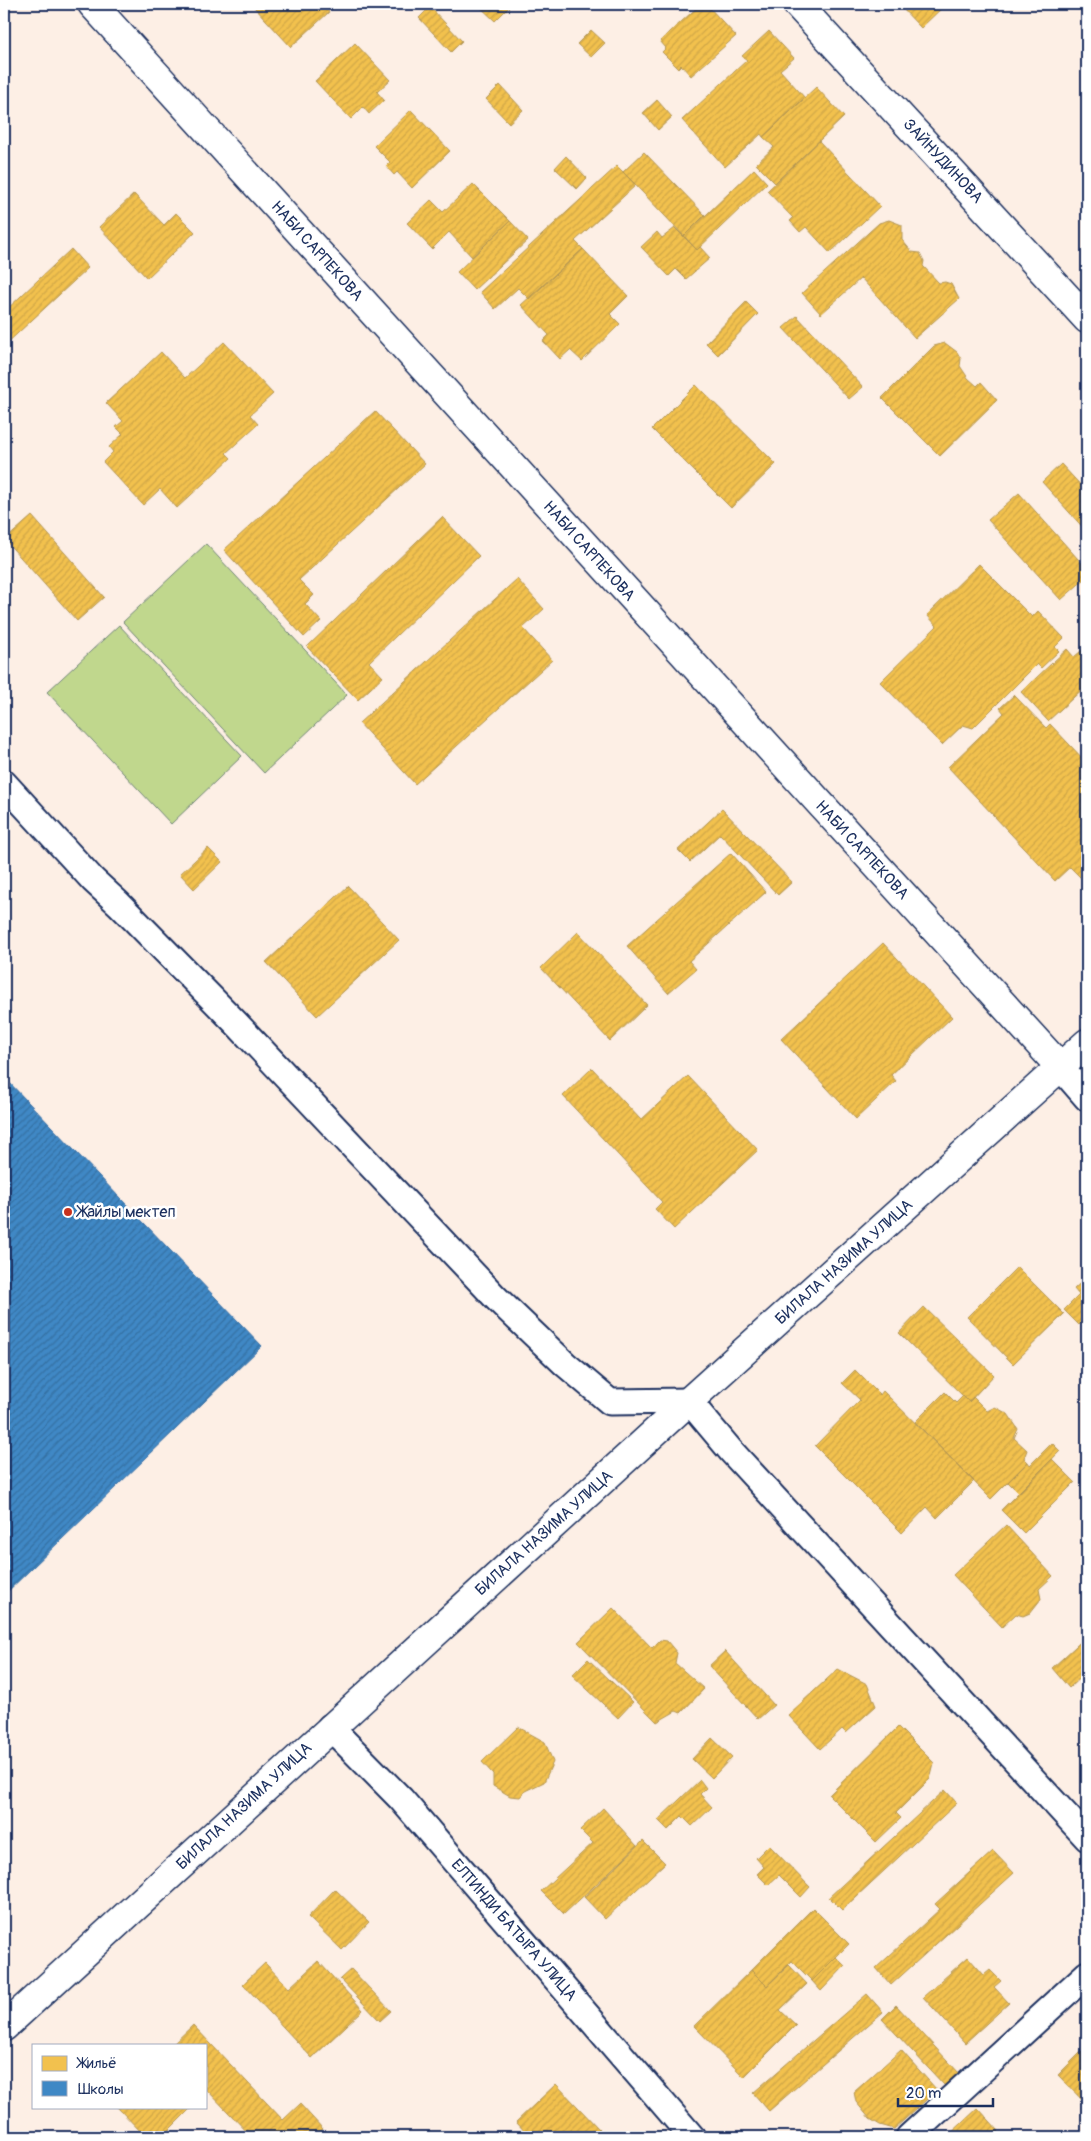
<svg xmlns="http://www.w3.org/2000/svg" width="1091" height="2141" font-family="Pangolin,sans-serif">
	<defs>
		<pattern id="homes-hatch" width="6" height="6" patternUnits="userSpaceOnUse" patternTransform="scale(1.25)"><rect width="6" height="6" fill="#f2c14e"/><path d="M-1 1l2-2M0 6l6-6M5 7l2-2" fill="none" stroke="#cfa646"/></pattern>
		<pattern id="schools-hatch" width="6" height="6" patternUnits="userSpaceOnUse" patternTransform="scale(1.25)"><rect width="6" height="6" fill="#3f88c5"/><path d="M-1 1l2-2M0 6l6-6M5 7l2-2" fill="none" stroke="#3470a3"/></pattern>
	</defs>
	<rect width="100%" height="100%" fill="#fdefe5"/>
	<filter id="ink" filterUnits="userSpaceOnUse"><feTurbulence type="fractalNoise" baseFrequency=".02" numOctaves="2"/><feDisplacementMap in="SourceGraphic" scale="10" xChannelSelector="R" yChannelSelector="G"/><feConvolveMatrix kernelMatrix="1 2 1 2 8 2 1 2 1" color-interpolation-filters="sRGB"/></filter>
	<g filter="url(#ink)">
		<path fill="#c0d78d" stroke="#6e8376" d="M 206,544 L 347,695 L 264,773 L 123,622 Z
			M 119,625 L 242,756 L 171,824 L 47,692 Z"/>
		<path fill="url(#homes-hatch)" stroke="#b29553" d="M 258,4 L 322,4 L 329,12 L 291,47 L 254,7 Z
			M 477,4 L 512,4 L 495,21 Z
			M 701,4 L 706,4 L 736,36 L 691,76 L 681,65 L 678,68 L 662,52 L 666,48 L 660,41 Z
			M 898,4 L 946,4 L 921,28 Z
			M 430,7 L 462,41 L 451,52 L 419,18 Z
			M 591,30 L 605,43 L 591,57 L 577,44 Z
			M 769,31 L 794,58 L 780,70 L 805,98 L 763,137 L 761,134 L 725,167 L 682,120 L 747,60 L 742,56 Z
			M 355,43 L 390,80 L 377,92 L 384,100 L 369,114 L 363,107 L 351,119 L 315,81 Z
			M 500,85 L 523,110 L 509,123 L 486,99 Z
			M 816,87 L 844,117 L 775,183 L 756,164 L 774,147 L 763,137 Z
			M 657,100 L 672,117 L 658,130 L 643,113 Z
			M 411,110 L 450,151 L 412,188 L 397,172 L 394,175 L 386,166 L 390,162 L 374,146 Z
			M 819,141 L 880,206 L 830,253 L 806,227 L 800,232 L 790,221 L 793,218 L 767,191 Z
			M 644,152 L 705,215 L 684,236 L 623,172 Z
			M 566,156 L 587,178 L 577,189 L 555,168 Z
			M 617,166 L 636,185 L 575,241 L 583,249 L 529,299 L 518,288 L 495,309 L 480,292 Z
			M 754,169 L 767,183 L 697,250 L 684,236 Z
			M 473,184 L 510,221 L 472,257 L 449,232 L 432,249 L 407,223 L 431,200 L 443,212 Z
			M 134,194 L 164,225 L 176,213 L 195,232 L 147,278 L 99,227 Z
			M 889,220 L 902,225 L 902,240 L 912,252 L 920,253 L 924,261 L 923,266 L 939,283 L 945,282 L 951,284 L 959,299 L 915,338 L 861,278 L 821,314 L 802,293 L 879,223 Z
			M 510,221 L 528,240 L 474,290 L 457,272 Z
			M 675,228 L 697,250 L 700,247 L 710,258 L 686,279 L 676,269 L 669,276 L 641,247 L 657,232 L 662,238 Z
			M 71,249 L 88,268 L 4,346 L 4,312 Z
			M 583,249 L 628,296 L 610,314 L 620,324 L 582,361 L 570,350 L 560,359 L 543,341 L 549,335 L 521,305 Z
			M 746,302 L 758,314 L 718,355 L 706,343 Z
			M 797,316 L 863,387 L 849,399 L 783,328 Z
			M 224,342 L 273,394 L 250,415 L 258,424 L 226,453 L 231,458 L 177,508 L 160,489 L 143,505 L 103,462 L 113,452 L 109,447 L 123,434 L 116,427 L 123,421 L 106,403 L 161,352 L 185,378 Z
			M 945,343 L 957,352 L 961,359 L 960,366 L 968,378 L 977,386 L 981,382 L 997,400 L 940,456 L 882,398 L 934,346 Z
			M 696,385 L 776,464 L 731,508 L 652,429 Z
			M 375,411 L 425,464 L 299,580 L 314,595 L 305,604 L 321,621 L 304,637 L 224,550 Z
			M 1061,464 L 1087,492 L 1087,532 L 1042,482 Z
			M 1019,493 L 1087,569 L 1087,577 L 1061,600 L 988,520 Z
			M 32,516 L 104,597 L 77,621 L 5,540 Z
			M 442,517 L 479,556 L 369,662 L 383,677 L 358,700 L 307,647 Z
			M 979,564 L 1032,617 L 1038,611 L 1064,638 L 1055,647 L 1059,651 L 1041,668 L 1037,664 L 973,728 L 963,725 L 942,745 L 880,682 L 937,626 L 927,615 Z
			M 517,579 L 544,609 L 523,628 L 552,660 L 415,784 L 359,723 Z
			M 1087,646 L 1087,685 L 1048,721 L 1021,692 L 1067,649 L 1074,657 Z
			M 1014,695 L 1046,728 L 1050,724 L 1087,763 L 1087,878 L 1084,881 L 1070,867 L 1055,881 L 948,767 L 1004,713 L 1000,708 Z
			M 722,809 L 792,882 L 778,895 L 720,834 L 690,862 L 678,850 Z
			M 208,848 L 222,862 L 194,889 L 180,874 Z
			M 731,853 L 766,892 L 689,961 L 696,969 L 668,993 L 627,946 Z
			M 348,886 L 399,940 L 317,1016 L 266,962 Z
			M 578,932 L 647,1005 L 610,1041 L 541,968 Z
			M 883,943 L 952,1017 L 891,1075 L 896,1081 L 856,1119 L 781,1039 Z
			M 592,1068 L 641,1120 L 688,1076 L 758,1150 L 674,1229 L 655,1209 L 662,1202 L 563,1096 Z
			M 1017,1267 L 1064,1314 L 1013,1364 L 967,1317 Z
			M 1087,1277 L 1087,1317 L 1079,1325 L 1064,1310 L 1079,1295 L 1074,1289 Z
			M 924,1307 L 994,1375 L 969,1402 L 899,1333 Z
			M 855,1370 L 880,1395 L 883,1391 L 974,1481 L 937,1518 L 927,1507 L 902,1533 L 815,1446 L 860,1400 L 842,1383 Z
			M 945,1392 L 956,1403 L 963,1396 L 969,1402 L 973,1397 L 987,1411 L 995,1407 L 1008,1414 L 1018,1429 L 1014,1438 L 1027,1450 L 1024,1458 L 1028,1462 L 991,1499 L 915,1422 Z
			M 1052,1443 L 1060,1451 L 1019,1493 L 1008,1482 L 1028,1462 L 1030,1465 Z
			M 1052,1459 L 1075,1482 L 1024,1533 L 1001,1510 Z
			M 1006,1525 L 1053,1576 L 1039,1589 L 1041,1599 L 1030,1613 L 1023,1616 L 1016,1614 L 1002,1627 L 953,1575 Z
			M 613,1608 L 652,1648 L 660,1640 L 667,1641 L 677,1653 L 675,1663 L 704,1689 L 681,1713 L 676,1711 L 657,1722 L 578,1642 Z
			M 1087,1636 L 1087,1671 L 1069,1688 L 1052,1668 Z
			M 725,1651 L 774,1705 L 758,1719 L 709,1666 Z
			M 588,1659 L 633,1702 L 618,1718 L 572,1675 Z
			M 838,1669 L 867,1684 L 876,1706 L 846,1733 L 842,1729 L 820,1749 L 788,1715 Z
			M 518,1727 L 545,1742 L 553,1762 L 544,1782 L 525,1791 L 520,1797 L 510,1796 L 493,1786 L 493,1774 L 482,1762 Z
			M 898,1727 L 934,1763 L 930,1779 L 896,1813 L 901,1818 L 876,1842 L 829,1795 Z
			M 712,1738 L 732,1757 L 712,1778 L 692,1759 Z
			M 700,1780 L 706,1788 L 700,1794 L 712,1807 L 692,1826 L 682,1816 L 668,1830 L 658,1820 Z
			M 945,1790 L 957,1803 L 842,1910 L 829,1897 Z
			M 603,1808 L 637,1846 L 564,1914 L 541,1891 L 593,1843 L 580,1830 Z
			M 643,1841 L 665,1863 L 605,1919 L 584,1897 Z
			M 769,1845 L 810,1887 L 801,1897 L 779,1875 L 768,1885 L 757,1874 L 764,1867 L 756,1858 Z
			M 993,1851 L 1014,1873 L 891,1985 L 876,1968 L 940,1909 L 935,1904 Z
			M 335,1889 L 369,1922 L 342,1950 L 308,1917 Z
			M 813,1908 L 849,1944 L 812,1981 L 792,1961 L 767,1986 L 751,1970 Z
			M 836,1957 L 845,1966 L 821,1991 L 812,1981 Z
			M 968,1957 L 984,1975 L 990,1970 L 1001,1981 L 994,1987 L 1009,2003 L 965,2043 L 923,1997 Z
			M 318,1961 L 363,2010 L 312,2058 L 243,1984 L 265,1963 L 289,1988 Z
			M 789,1965 L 807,1984 L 780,2010 L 796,2025 L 744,2077 L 694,2026 L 751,1970 L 767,1986 Z
			M 351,1969 L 391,2011 L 380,2021 L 340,1979 Z
			M 867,1994 L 883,2012 L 769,2111 L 753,2093 Z
			M 896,2005 L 960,2074 L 946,2087 L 882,2019 Z
			M 193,2025 L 283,2120 L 300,2104 L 323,2129 L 314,2137 L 252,2137 L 206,2089 L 206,2045 L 172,2045 Z
			M 1087,2046 L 1087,2105 L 1058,2075 Z
			M 901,2050 L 937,2090 L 894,2129 L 880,2125 L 870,2119 L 856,2102 L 854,2092 Z
			M 556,2084 L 599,2129 L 591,2137 L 530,2137 L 516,2122 Z
			M 117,2107 L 192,2107 L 162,2137 L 146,2137 Z
			M 978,2108 L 999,2131 L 993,2137 L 947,2137 Z"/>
		<path fill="url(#schools-hatch)" stroke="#346da6" d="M 4,1077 L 262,1346 L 4,1595 Z"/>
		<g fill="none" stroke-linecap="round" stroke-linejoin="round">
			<g stroke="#1b2f5e" stroke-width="29">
				<path id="minor" d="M 4,783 L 93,880 L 119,904 L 236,1023 L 496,1298 L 565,1364 L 610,1402 L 689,1401 L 731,1451 L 1087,1838
					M 1061,1068 L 1087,1098
					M 330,1727 L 401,1799 L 692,2137
					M 909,2137 L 1087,1974"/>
			</g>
			<g stroke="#1b2f5e" stroke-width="31">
				<path id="tertiary" d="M 92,4 L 1061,1068
					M 797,4 L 1087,319
					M 4,2027 L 689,1401 L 1087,1043"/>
			</g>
			<use href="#minor" stroke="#fff" stroke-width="25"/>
			<use href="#tertiary" stroke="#fff" stroke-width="28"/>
		</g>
	</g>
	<circle fill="#c8321e" stroke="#fff" stroke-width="2" cx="68" cy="1212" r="5"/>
	<g text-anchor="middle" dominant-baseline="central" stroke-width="5" stroke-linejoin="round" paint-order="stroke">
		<g font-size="16" fill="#1b2f5e" stroke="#fff">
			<text transform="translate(943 161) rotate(47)">ЗАЙНУДИНОВА</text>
			<text transform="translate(317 251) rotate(48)">НАБИ САРПЕКОВА</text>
			<text transform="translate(589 551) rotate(48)">НАБИ САРПЕКОВА</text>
			<text transform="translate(862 850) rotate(47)">НАБИ САРПЕКОВА</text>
			<text transform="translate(844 1262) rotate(-42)">БИЛАЛА НАЗИМА УЛИЦА</text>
			<text transform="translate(544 1533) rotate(-42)">БИЛАЛА НАЗИМА УЛИЦА</text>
			<text transform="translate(244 1806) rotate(-43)">БИЛАЛА НАЗИМА УЛИЦА</text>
			<text transform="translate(514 1930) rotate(49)">ЕЛТИНДИ БАТЫРА УЛИЦА</text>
		</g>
		<g font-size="16" fill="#1b2f5e" stroke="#fff" text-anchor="start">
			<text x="78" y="1212">Жайлы мектеп</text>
		</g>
	</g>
	<rect width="1091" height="2141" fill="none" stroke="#fff" stroke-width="20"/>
	<rect x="10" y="10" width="1071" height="2121" fill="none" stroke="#1b2f5e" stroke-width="2" filter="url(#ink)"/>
	<rect x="32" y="2044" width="175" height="65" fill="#ffffff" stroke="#a4acbf"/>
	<rect x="42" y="2056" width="25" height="15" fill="#f2c14e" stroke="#a4acbf"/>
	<text x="78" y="2068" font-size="15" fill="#1b2f5e">Жильё</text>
	<rect x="42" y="2081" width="25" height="15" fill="#3f88c5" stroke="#a4acbf"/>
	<text x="78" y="2094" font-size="15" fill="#1b2f5e">Школы</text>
	<path d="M898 2098v8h95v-8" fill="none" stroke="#1b2f5e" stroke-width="2.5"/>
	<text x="906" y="2098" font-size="15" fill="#1b2f5e" stroke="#ffffff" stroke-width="4" paint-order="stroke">20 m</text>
</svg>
